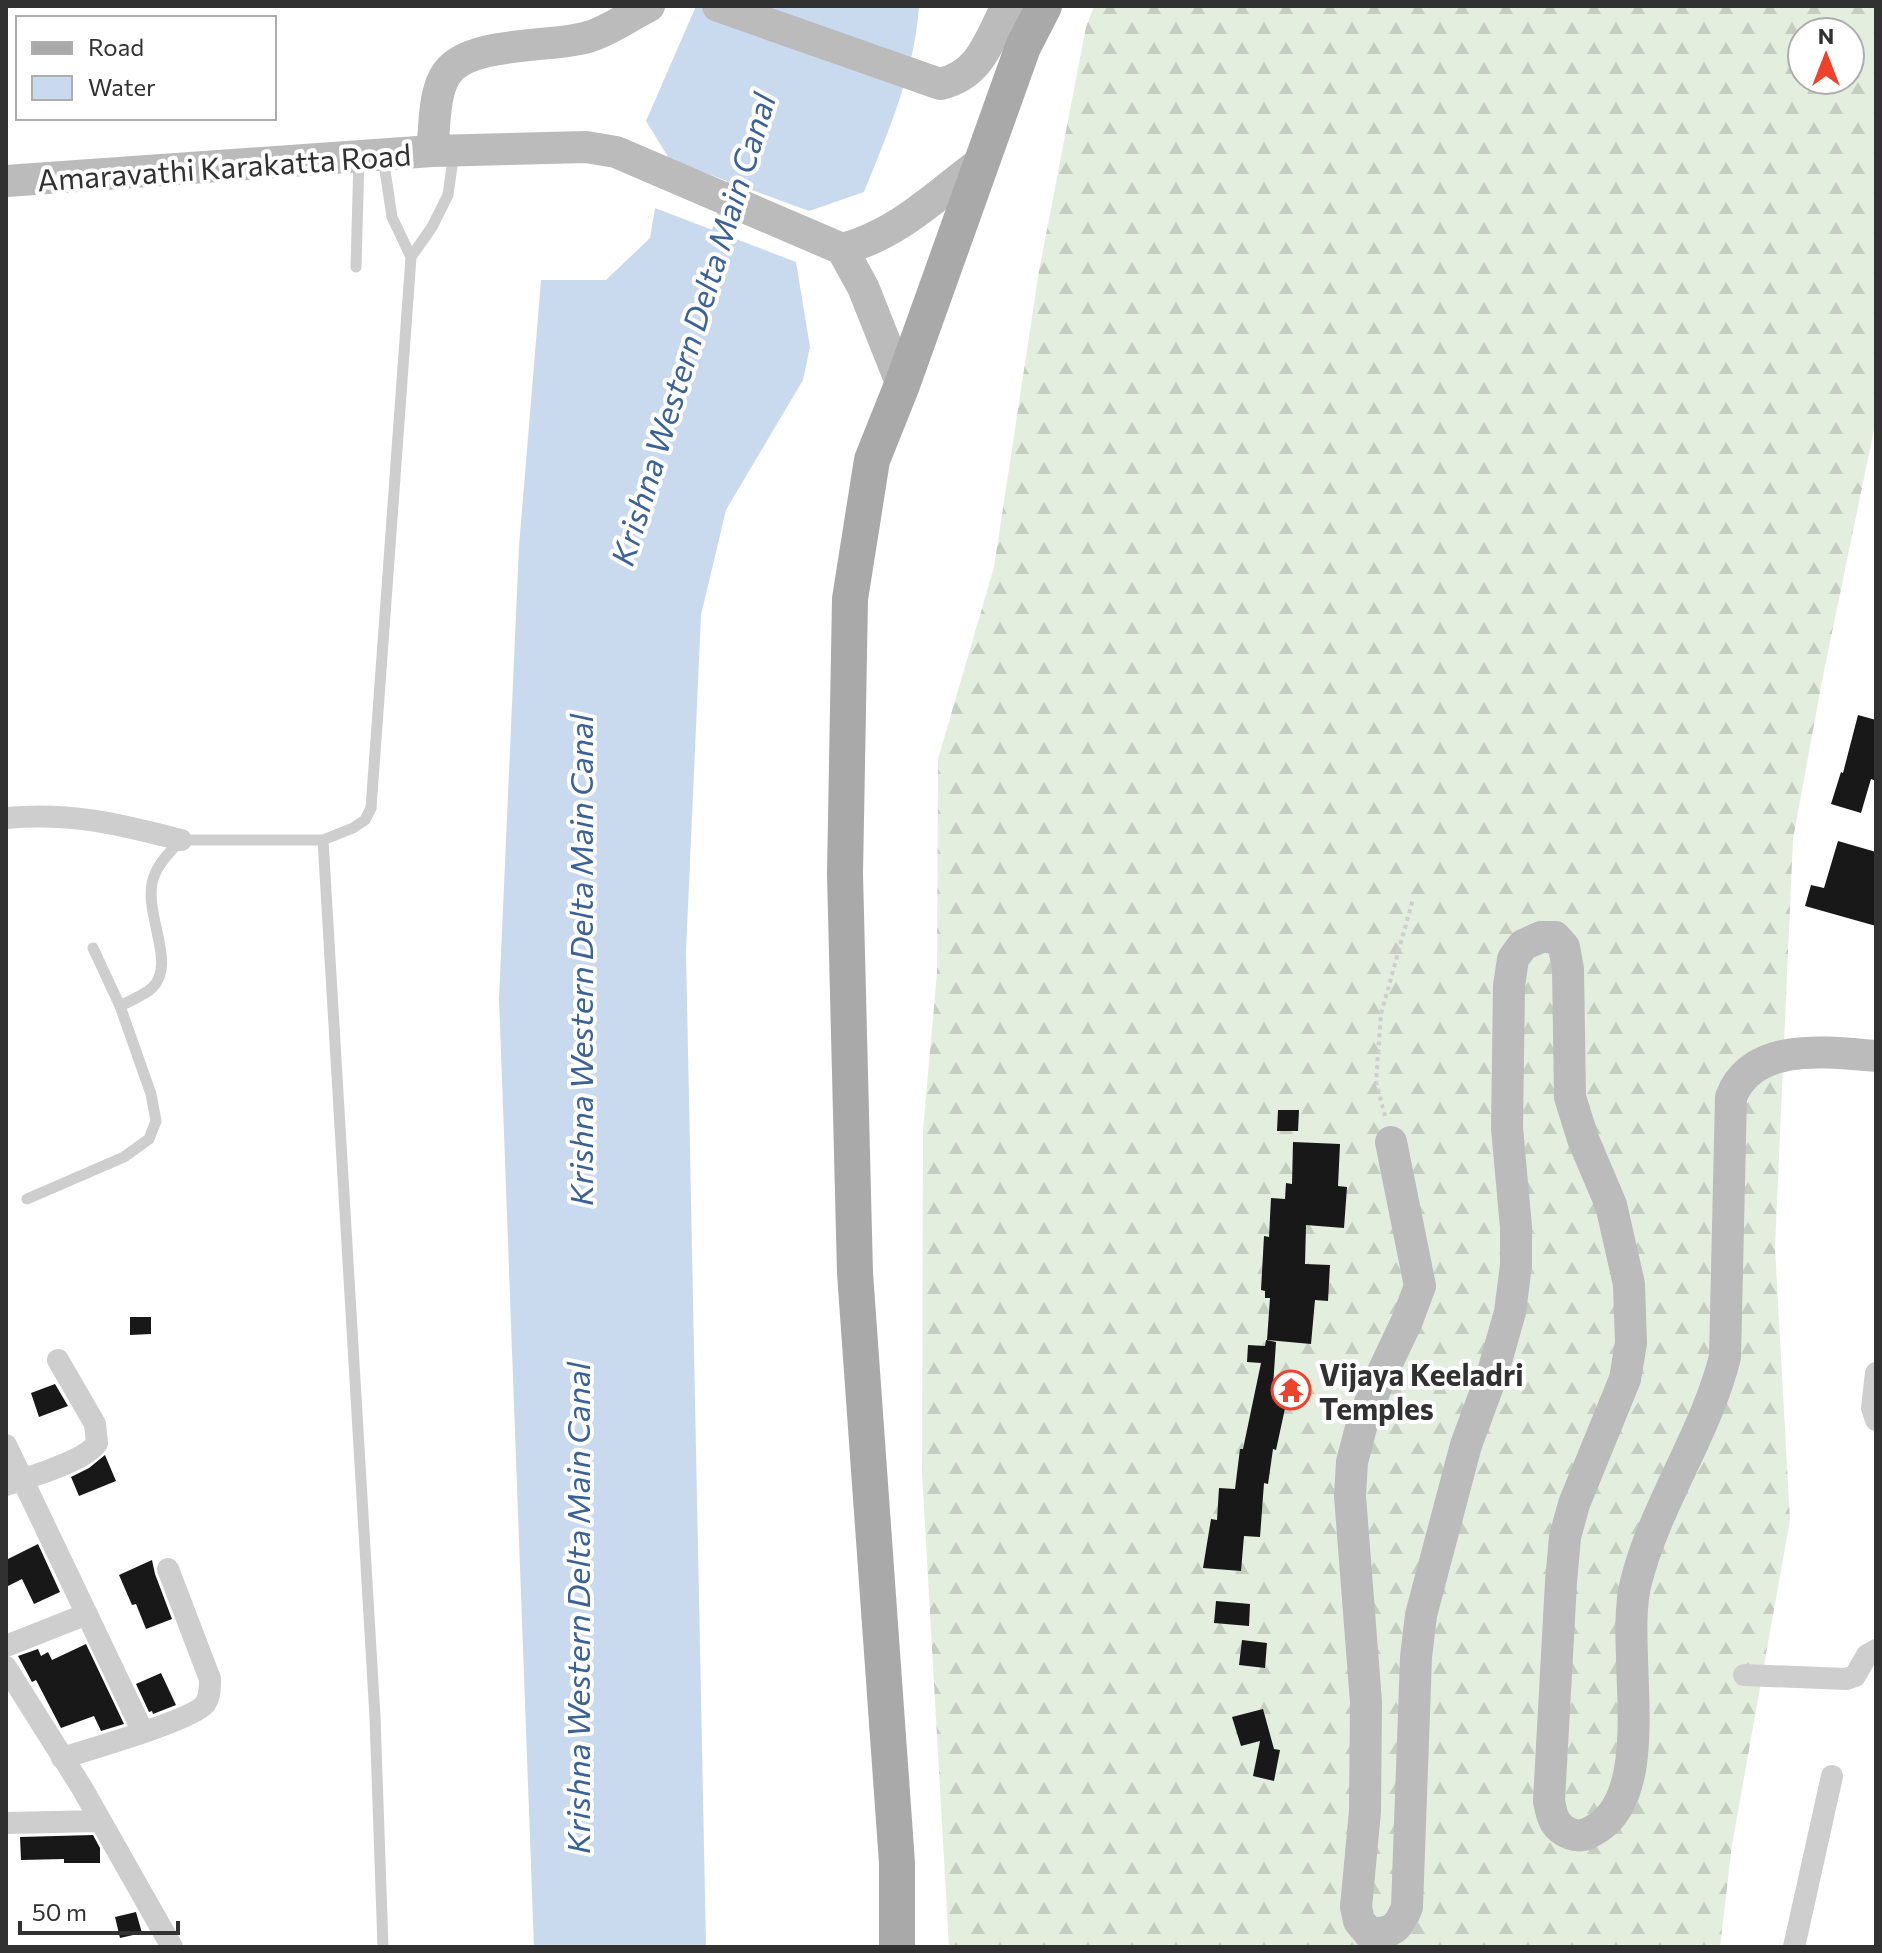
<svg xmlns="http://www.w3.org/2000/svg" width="1882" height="1953" font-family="Commissioner,sans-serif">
	<defs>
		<pattern id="forest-firs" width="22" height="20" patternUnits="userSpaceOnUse" patternTransform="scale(2)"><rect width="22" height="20" fill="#e4eedf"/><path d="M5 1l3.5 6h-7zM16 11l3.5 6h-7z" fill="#c4cdc0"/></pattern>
	</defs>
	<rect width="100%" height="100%" fill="#fff"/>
	<path fill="url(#forest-firs)" fill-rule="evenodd" d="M 1094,6 L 1876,6 L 1876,420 L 1823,676 L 1793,839 L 1775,1248 L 1790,1520 L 1732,1845 L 1720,1947 L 949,1947 L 922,1473 L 923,1130 L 937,973 L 938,759 L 994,567 L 1039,271 L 1086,27 ZM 1802,32 L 1850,32 L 1850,80 L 1802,80 Z"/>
	<path fill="#cadaee" d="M 696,6 L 919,6 C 915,70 888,133 864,192 L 809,211 L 670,160 L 646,121 Z
		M 655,208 L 796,262 L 810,347 L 803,380 L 726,510 L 701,615 L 686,951 L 706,1947 L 534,1947 L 499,999 L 519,546 L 541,280 L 606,280 L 650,238 Z"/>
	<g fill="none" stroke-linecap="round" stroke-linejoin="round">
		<path stroke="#cadaee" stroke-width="22" d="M 714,261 L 746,156"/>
	</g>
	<path fill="#181818" d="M 1858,715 L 1876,720 L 1876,781 L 1871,779 L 1861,813 L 1831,804 L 1841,772 L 1843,773 Z
		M 1838,841 L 1876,852 L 1876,926 L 1805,906 L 1811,885 L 1824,888 Z
		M 1278,1110 L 1299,1110 L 1298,1131 L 1277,1131 Z
		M 1293,1142 L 1340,1144 L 1338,1186 L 1347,1187 L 1344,1228 L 1306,1225 L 1305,1264 L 1330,1265 L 1328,1301 L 1315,1300 L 1311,1344 L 1267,1340 L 1270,1298 L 1265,1298 L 1265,1291 L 1261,1290 L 1264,1236 L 1269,1237 L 1271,1198 L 1285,1199 L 1286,1183 L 1292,1184 Z
		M 130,1317 L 151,1317 L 151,1334 L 130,1335 Z
		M 1266,1340 L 1276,1342 L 1273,1387 L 1289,1390 L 1276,1450 L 1273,1449 L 1268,1484 L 1264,1483 L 1260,1537 L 1244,1536 L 1241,1571 L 1203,1568 L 1211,1519 L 1217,1520 L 1219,1488 L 1235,1489 L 1240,1449 L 1243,1449 L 1261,1363 L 1247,1362 L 1248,1345 L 1265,1346 Z
		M 55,1384 L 68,1406 L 39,1417 L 31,1393 Z
		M 105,1455 L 116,1481 L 79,1496 L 71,1477 L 89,1468 Z
		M 38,1544 L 60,1592 L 34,1604 L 22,1579 L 6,1587 L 6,1560 Z
		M 152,1560 L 155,1574 L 172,1619 L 146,1629 L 136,1604 L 132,1605 L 119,1575 Z
		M 1216,1601 L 1250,1604 L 1249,1626 L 1214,1623 Z
		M 1242,1640 L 1267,1643 L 1265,1668 L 1239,1665 Z
		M 86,1644 L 124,1724 L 101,1731 L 94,1716 L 61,1728 L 36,1680 L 32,1682 L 18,1656 L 38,1649 L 41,1656 L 48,1652 L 52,1660 Z
		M 161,1673 L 176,1705 L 153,1714 L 152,1711 L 149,1712 L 136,1684 Z
		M 1263,1709 L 1274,1749 L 1280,1750 L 1274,1781 L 1253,1776 L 1260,1741 L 1241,1746 L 1232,1717 Z
		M 93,1835 L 100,1848 L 100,1863 L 64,1863 L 64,1859 L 21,1860 L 20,1837 Z
		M 136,1912 L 142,1933 L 120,1938 L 115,1917 Z"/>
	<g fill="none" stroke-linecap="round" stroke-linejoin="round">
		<path stroke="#cecece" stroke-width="4" stroke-dasharray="4 4" stroke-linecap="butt" d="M 1385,1116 L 1376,1082 L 1381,1014 L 1413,899"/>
		<path stroke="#cecece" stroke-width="11" d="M 411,257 L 432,227 L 448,195 L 454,152
			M 356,267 L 359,158
			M 323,840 L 375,1717 L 383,1947
			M 120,1006 C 130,1001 144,995 152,988 C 179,963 139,908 155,874 C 160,861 172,850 181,840 L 323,840 L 353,828 L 365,820 L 371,808 L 411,257 L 392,217 L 383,157
			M 27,1199 L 124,1157 L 149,1139 L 156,1121 L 151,1094 L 120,1006 L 93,948"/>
		<path stroke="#cecece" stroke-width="22" d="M 6,818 C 71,812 118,824 181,840
			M 1876,1373 L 1872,1408 L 1876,1420
			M 6,1445 L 143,1732
			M 6,1485 C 27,1478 86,1461 97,1443 L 95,1424 L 58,1360
			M 6,1646 L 87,1614
			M 6,1667 L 82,1788 L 172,1947
			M 1744,1675 L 1846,1679 L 1855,1676 L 1867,1655 L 1876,1650
			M 62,1758 C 87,1750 193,1720 205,1704 C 210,1697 210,1688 210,1679 L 168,1569
			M 6,1823 L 100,1821
			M 1794,1947 L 1832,1776"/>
		<path stroke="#bbb" stroke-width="32" d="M 718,6 L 940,84 C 981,75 989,40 1007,6
			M 432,151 C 435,129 433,92 447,73 C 470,40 554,48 588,37 C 609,31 629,16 649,6
			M 6,181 L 432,151 L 586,147 L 616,152 L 842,249 C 896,236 937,195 981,162
			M 842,249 L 863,287 L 902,385
			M 1391,1142 L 1420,1286 L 1407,1321 L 1379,1380 L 1363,1420 L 1352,1462 L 1350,1496 L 1366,1702 L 1365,1811 L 1356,1907 L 1359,1921 L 1369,1933 C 1392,1934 1399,1928 1407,1907 L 1416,1657 L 1421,1615 L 1466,1445 L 1493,1372 L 1510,1312 L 1516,1265 L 1516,1227 L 1507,1128 L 1509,986 L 1513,959 L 1523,945 L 1541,937 L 1555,937 L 1564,947 L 1568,969 L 1570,1097 L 1583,1139 L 1611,1205 L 1629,1284 L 1631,1343 L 1625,1379 L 1574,1504 L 1565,1537 L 1561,1582 L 1549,1801 C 1552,1818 1555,1828 1571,1834 C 1582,1838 1590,1833 1599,1827 C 1659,1786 1619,1646 1636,1582 C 1656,1503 1705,1436 1725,1357 L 1731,1097 C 1753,1041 1827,1052 1876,1056"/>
		<path stroke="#a9a9a9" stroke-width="36" d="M 897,1947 L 897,1863 L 855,1273 L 845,874 L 850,599 L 872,460 L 902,385 L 1023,47 L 1044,6"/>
	</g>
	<defs>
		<g id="temple-ring" transform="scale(2)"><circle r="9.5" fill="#fff" stroke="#ee422d" stroke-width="1.5"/><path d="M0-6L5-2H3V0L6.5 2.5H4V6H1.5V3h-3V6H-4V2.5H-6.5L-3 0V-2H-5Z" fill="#ee422d"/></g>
	</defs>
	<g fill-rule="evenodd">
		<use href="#temple-ring" x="1291" y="1390"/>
	</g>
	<g text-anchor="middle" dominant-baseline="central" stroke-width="8" stroke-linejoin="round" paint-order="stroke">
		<g font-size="30" fill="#313131" stroke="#fff">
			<text transform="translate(224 166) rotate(-4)">Amaravathi Karakatta Road</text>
		</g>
		<g font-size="30" font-weight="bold" fill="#313131" stroke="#fff" text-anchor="start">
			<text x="1319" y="1373">Vijaya Keeladri<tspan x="1319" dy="34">Temples</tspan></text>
		</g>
		<g font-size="32" font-style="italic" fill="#3a6298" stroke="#fff">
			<text transform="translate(692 329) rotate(-73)">Krishna Western Delta Main Canal</text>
			<text transform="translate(580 960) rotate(-90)">Krishna Western Delta Main Canal</text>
			<text transform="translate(577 1608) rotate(-90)">Krishna Western Delta Main Canal</text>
		</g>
	</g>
	<rect width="1882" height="1953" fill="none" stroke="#313131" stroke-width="16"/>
	<rect x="16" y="16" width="260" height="104" fill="#ffffff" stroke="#adadad" stroke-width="2"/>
	<rect x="32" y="42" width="40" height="12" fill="#a9a9a9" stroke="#adadad" stroke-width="2"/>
	<text x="88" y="56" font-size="24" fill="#313131">Road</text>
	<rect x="32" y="76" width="40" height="24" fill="#cadaee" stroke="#adadad" stroke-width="2"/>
	<text x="88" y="96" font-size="24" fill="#313131">Water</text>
	<g transform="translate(1826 56)"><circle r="38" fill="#ffffff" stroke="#adadad" stroke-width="2"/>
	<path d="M0-6L14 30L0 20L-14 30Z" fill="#ee422d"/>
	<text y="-12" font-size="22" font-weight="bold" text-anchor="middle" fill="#313131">N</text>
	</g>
	<path d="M20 1921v12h158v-12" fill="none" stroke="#313131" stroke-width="4"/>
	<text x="32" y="1921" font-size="24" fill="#313131" stroke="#ffffff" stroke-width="6" paint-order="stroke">50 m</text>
</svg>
